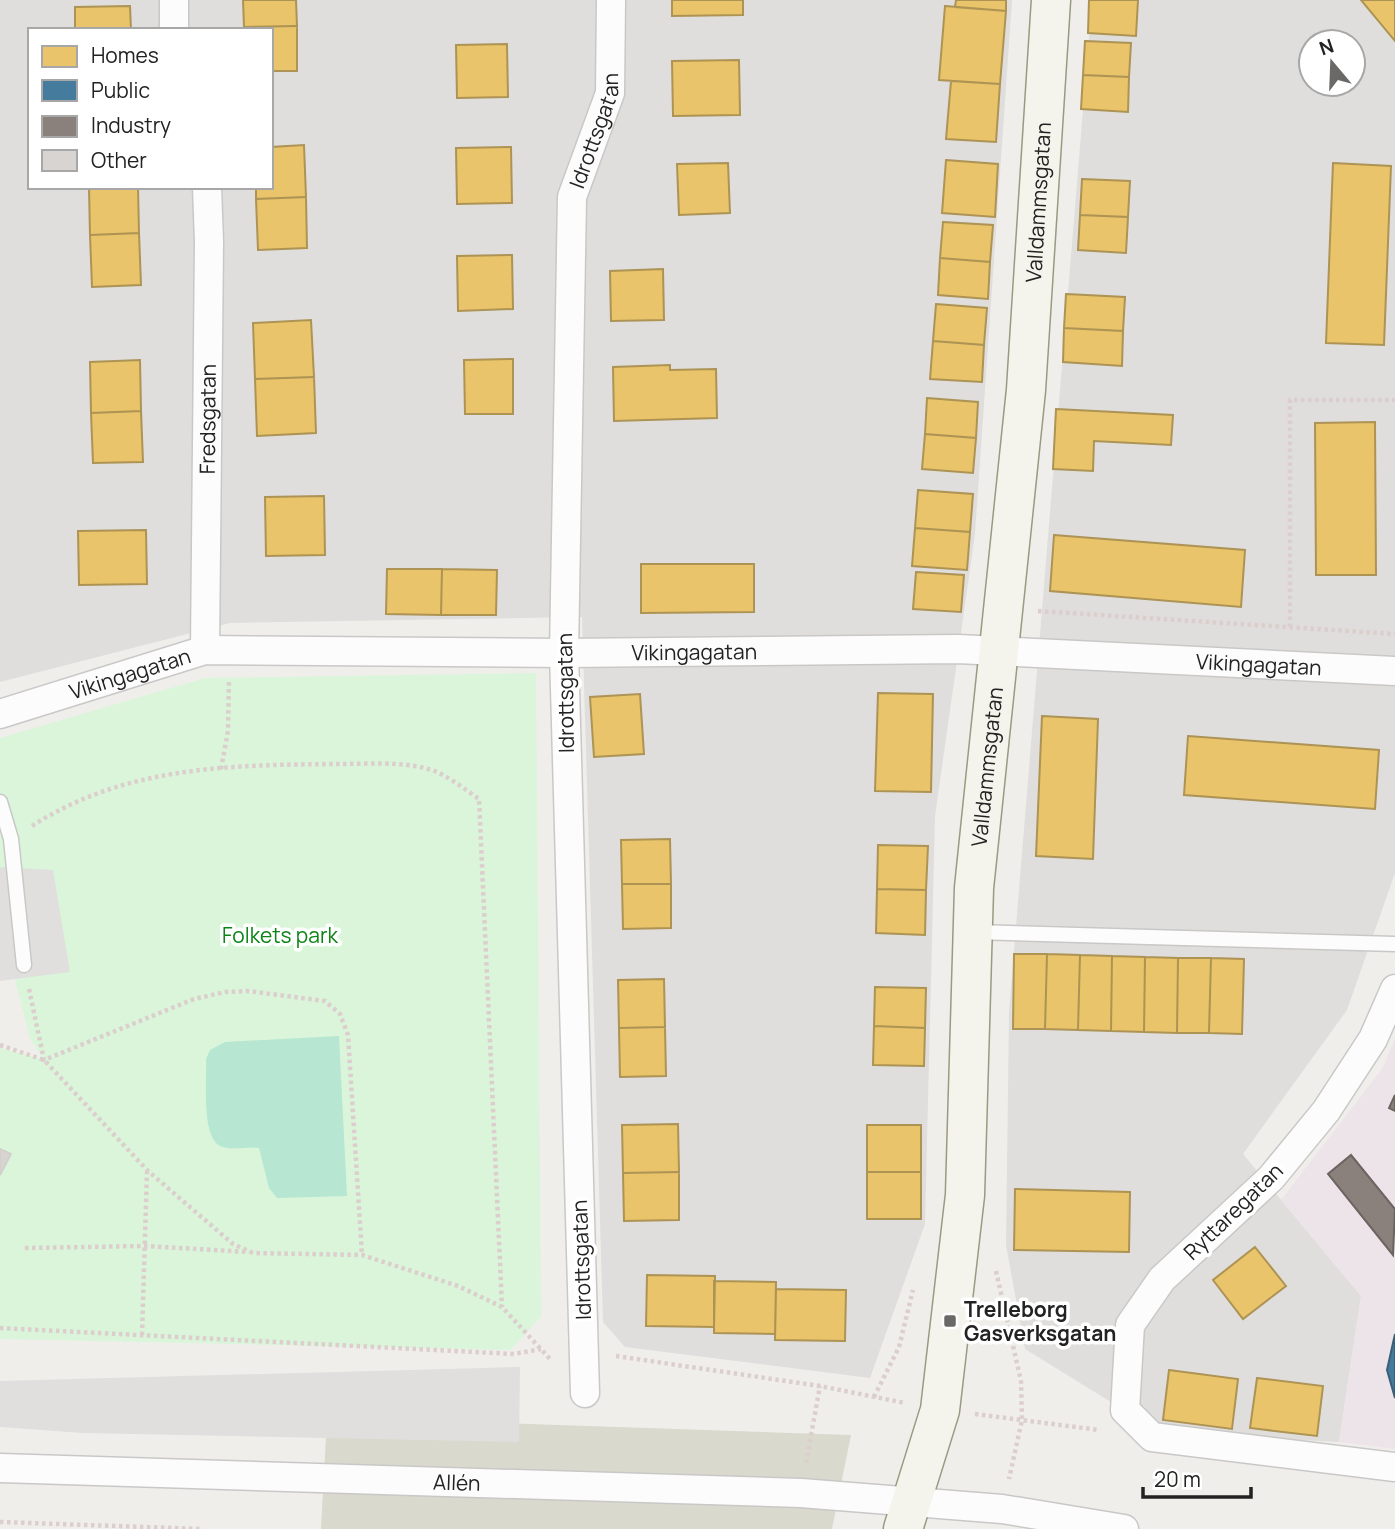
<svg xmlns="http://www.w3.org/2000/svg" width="1395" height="1529" font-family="Manrope,sans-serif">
	<rect width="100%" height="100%" fill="#f0eeeb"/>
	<path fill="#dfdedc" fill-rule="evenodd" d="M 0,0 L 1012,0 L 975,534 L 935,816 L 925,1224 L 870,1378 L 625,1347 L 603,1322 L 582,617 L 230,623 L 0,682 ZM 30,30 L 271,30 L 271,187 L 30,187 Z
		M 1092,0 L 1395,0 L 1395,873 L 1347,1010 L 1243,1154 L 1361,1296 L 1339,1442 L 1161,1433 L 1025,1349 L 1006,1245 L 1009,1012 ZM 1311,42 L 1353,42 L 1353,84 L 1311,84 Z"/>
	<path fill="#ede4e9" d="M 1395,1039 L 1395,1449 L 1339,1442 L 1361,1296 L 1281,1200 L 1382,1069 Z"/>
	<path fill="#d9d9cd" d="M 327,1417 L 851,1435 L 832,1529 L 321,1529 Z"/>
	<path fill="#daf5da" d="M 536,673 L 541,1317 L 510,1350 L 0,1339 L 0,1048 L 43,1059 L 30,1038 L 0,923 L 0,738 L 205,678 Z"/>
	<path fill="#b7e6d2" d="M 339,1036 L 347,1196 L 277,1198 L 269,1188 L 259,1148 C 247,1146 231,1151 220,1146 C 201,1136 207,1079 206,1059 L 210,1050 L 225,1042 Z"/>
	<path fill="#e0dfde" d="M 0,867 L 53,870 L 70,972 L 0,981 Z
		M 520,1367 L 519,1442 L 83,1433 L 0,1427 L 0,1381 Z"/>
	<path fill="#e9c46a" stroke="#ad9354" stroke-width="2" d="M 243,0 L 296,0 L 297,26 L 244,27 Z
		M 672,0 L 743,0 L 743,15 L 672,16 Z
		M 956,0 L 1006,0 L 1006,11 L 955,7 Z
		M 1089,0 L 1138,0 L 1136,36 L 1088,33 Z
		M 1361,0 L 1395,0 L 1395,41 Z
		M 130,6 L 131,30 L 75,30 L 75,7 Z
		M 945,6 L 1006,11 L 1000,84 L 939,80 Z
		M 297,26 L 297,71 L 271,71 L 271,30 L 244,30 L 244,27 Z
		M 1085,41 L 1131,43 L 1129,77 L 1083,75 Z
		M 507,44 L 508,97 L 457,98 L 456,45 Z
		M 739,60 L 740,115 L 673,116 L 672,61 Z
		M 1083,75 L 1129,77 L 1128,112 L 1081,109 Z
		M 951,81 L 1000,84 L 996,142 L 946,139 Z
		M 304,145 L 306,197 L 256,199 L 256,187 L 271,187 L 271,147 Z
		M 511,147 L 512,203 L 457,204 L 456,148 Z
		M 946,160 L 998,164 L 995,217 L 942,213 Z
		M 728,163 L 730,213 L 679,215 L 677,164 Z
		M 1333,163 L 1391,166 L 1384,345 L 1326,343 Z
		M 1082,179 L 1130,181 L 1128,217 L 1080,215 Z
		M 89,187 L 138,187 L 139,233 L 90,235 Z
		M 306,197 L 307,248 L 258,250 L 256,199 Z
		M 1080,215 L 1128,217 L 1126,253 L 1078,250 Z
		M 943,222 L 993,225 L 990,262 L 940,258 Z
		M 139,233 L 141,285 L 92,287 L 90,235 Z
		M 512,255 L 513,309 L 458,311 L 457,256 Z
		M 940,258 L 990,262 L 988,299 L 938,295 Z
		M 663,269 L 664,320 L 611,321 L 610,271 Z
		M 1066,294 L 1125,297 L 1123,331 L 1064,328 Z
		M 936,304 L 987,308 L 984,345 L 933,341 Z
		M 311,320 L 314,377 L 255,379 L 253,323 Z
		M 1064,328 L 1123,331 L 1122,366 L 1063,362 Z
		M 933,341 L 984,345 L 982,382 L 930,379 Z
		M 513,359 L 513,414 L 465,414 L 464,360 Z
		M 140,360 L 141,411 L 91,413 L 90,362 Z
		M 670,365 L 670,370 L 716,369 L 717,418 L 614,421 L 613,367 Z
		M 314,377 L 316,433 L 257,436 L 255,379 Z
		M 927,398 L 978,402 L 976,438 L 925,434 Z
		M 1056,409 L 1173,415 L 1171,445 L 1094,441 L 1093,471 L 1053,469 Z
		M 141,411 L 143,462 L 93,463 L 91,413 Z
		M 1375,422 L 1376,575 L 1316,575 L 1315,423 Z
		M 925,434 L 976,438 L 973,473 L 922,469 Z
		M 918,490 L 973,494 L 970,532 L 915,528 Z
		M 324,496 L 325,555 L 266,556 L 265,497 Z
		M 915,528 L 970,532 L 967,570 L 912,566 Z
		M 146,530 L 147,584 L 79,585 L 78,531 Z
		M 1054,535 L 1245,550 L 1241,607 L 1050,591 Z
		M 641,564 L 754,564 L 754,612 L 641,613 Z
		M 387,569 L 442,569 L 441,615 L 386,614 Z
		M 442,569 L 497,570 L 496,615 L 441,615 Z
		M 916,572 L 964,575 L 961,612 L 913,609 Z
		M 878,693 L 933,694 L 931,792 L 875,791 Z
		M 640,694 L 644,754 L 594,757 L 590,697 Z
		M 1042,716 L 1098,719 L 1093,859 L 1036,856 Z
		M 1188,736 L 1379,750 L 1375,809 L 1184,795 Z
		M 670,839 L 671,884 L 622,884 L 621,840 Z
		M 878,845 L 928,846 L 926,890 L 877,889 Z
		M 622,884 L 671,884 L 671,928 L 623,929 Z
		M 877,889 L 926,890 L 925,935 L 876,933 Z
		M 1014,954 L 1047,954 L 1045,1029 L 1013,1029 Z
		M 1047,954 L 1080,955 L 1078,1030 L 1045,1029 Z
		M 1080,955 L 1112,956 L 1111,1031 L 1078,1030 Z
		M 1112,956 L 1145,957 L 1144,1032 L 1111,1031 Z
		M 1145,957 L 1178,958 L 1177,1033 L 1144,1032 Z
		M 1178,958 L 1211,958 L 1209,1033 L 1177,1033 Z
		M 1211,958 L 1244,959 L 1242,1034 L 1209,1033 Z
		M 664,979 L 665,1027 L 619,1028 L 618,980 Z
		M 875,987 L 926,988 L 925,1028 L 874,1026 Z
		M 874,1026 L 925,1028 L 924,1066 L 873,1065 Z
		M 665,1027 L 666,1076 L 620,1077 L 619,1028 Z
		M 678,1124 L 679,1172 L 623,1173 L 622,1125 Z
		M 867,1125 L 921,1125 L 921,1172 L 867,1172 Z
		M 679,1172 L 679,1220 L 624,1221 L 623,1173 Z
		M 867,1172 L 921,1172 L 921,1219 L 867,1219 Z
		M 1015,1189 L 1130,1192 L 1129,1252 L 1014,1250 Z
		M 1255,1247 L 1286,1286 L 1243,1319 L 1213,1280 Z
		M 647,1275 L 715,1276 L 714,1327 L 646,1326 Z
		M 714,1281 L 776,1282 L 775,1334 L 714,1333 Z
		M 776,1289 L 846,1290 L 845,1341 L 775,1340 Z
		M 1169,1370 L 1238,1379 L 1232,1429 L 1163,1420 Z
		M 1257,1378 L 1323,1386 L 1317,1436 L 1250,1428 Z"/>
	<path fill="#457b9d" stroke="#3a6078" stroke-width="2" d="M 1395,1334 L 1395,1398 L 1387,1370 Z"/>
	<path fill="#8a817c" stroke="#6b6461" stroke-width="2" d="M 1395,1095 L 1395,1111 L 1389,1108 Z
		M 1351,1155 L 1395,1209 L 1393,1255 L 1328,1174 Z"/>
	<path fill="#d7d4d2" stroke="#d3d0cc" stroke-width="2" d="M 0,1149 L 11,1154 L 0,1175 Z"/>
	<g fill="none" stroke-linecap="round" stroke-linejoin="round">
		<g stroke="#c9c8c7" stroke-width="17">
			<path id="lane" d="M 0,802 L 11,839 L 24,965
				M 974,932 L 1395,944"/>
		</g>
		<g stroke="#c9c8c7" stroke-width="31">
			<g id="street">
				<path d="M 174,0 L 174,30"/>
				<path id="s1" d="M 205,650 L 209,242 L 207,187"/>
				<path id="s2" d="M 0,714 L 205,650 L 564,653 L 958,649 L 1395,671"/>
				<path d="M 1395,989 L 1373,1039 L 1326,1111 L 1271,1178 L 1162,1279 L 1130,1325 L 1125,1410 L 1152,1437 L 1395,1467"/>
				<path id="s3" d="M 585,1393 L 564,653 L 572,197 L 610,93 L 611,0"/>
				<path id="s4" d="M 0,1468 L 801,1493 L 1002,1509 L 1124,1529"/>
			</g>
		</g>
		<g stroke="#999a82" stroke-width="41">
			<g id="secondary">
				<path id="s5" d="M 903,1529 L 940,1410 L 965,1195 L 974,888 L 1026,390 L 1051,0"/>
			</g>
		</g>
		<path stroke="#dccecd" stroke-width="4.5" stroke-dasharray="3.5 3.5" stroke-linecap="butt" d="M 1038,611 L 1395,634
			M 1290,627 L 1290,400 L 1395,400
			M 221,769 L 228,731 L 229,680
			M 32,826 C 125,766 230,765 337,764 C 367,764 400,761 428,769 C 445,773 464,789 479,799 L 502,1307
			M 29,989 L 44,1060 L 194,999 L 225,992 L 248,991 L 325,1001 L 340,1014 L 348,1035 L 362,1255
			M 0,1045 L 44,1060 L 148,1171 L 233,1244 L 253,1253 L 362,1255 L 458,1286 L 502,1307 L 551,1360
			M 25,1248 L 145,1246 L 249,1252
			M 996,1271 L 1021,1381 L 1022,1420 L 1009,1479
			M 0,1328 L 514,1354 L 541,1349
			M 142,1335 L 147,1172
			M 616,1356 L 820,1386 L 905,1403
			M 874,1397 L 899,1347 L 913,1290
			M 975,1414 L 1099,1430
			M 806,1463 L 820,1386
			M 0,1522 L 203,1529"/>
		<use href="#lane" stroke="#fdfcfc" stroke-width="14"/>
		<use href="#street" stroke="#fdfcfc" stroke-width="28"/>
		<use href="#secondary" stroke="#f4f4ed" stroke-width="38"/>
	</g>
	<rect fill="#6a6968" stroke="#fff" stroke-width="2.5" x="943" y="1314" width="14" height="14" rx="3.5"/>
	<g text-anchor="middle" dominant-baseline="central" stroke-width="7" stroke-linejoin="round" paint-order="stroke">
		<g font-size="21" fill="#222" stroke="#fff">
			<text stroke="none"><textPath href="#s3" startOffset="1267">Idrottsgatan</textPath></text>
			<text stroke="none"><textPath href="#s5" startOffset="1337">Valldammsgatan</textPath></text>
			<text stroke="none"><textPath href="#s1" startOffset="231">Fredsgatan</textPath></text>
			<text stroke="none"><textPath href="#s2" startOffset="704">Vikingagatan</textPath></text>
			<text stroke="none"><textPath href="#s2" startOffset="1269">Vikingagatan</textPath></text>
			<text stroke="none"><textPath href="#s2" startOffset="136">Vikingagatan</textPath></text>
			<text transform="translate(565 693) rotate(-91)">Idrottsgatan</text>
			<text stroke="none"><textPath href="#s5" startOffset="770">Valldammsgatan</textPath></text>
			<text transform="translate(1233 1211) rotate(-44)">Ryttaregatan</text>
			<text transform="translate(581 1260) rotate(-92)">Idrottsgatan</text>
			<text stroke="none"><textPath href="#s4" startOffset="457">Allén</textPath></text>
		</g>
		<g font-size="21" fill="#0c8416" stroke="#fff">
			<text x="280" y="935">Folkets park</text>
		</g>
		<g font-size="21" font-weight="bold" fill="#222" stroke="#fff" text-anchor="start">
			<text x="964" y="1309">Trelleborg<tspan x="964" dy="24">Gasverksgatan</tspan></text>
		</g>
	</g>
	<rect x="28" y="28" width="245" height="161" fill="#ffffff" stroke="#a7a7a7" stroke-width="2"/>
	<rect x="42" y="46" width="35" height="21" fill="#e9c46a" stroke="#a7a7a7" stroke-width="2"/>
	<text x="91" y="63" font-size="21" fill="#222222">Homes</text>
	<rect x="42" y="80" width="35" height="21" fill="#457b9d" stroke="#a7a7a7" stroke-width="2"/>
	<text x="91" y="98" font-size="21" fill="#222222">Public</text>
	<rect x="42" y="116" width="35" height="21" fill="#8a817c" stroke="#a7a7a7" stroke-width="2"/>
	<text x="91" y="133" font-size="21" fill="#222222">Industry</text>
	<rect x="42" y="150" width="35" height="21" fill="#d7d4d2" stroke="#a7a7a7" stroke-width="2"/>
	<text x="91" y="168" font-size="21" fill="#222222">Other</text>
	<g transform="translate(1332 63) rotate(341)"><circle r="33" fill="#ffffff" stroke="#a7a7a7" stroke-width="2"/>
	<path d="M0-5L12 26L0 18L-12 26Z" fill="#6a6968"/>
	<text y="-10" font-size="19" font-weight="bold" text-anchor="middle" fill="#222222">N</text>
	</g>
	<path d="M1143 1487v10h108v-10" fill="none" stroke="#222222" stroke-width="3.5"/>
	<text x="1154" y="1487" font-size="21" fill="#222222" stroke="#ffffff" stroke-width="5" paint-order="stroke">20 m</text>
</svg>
